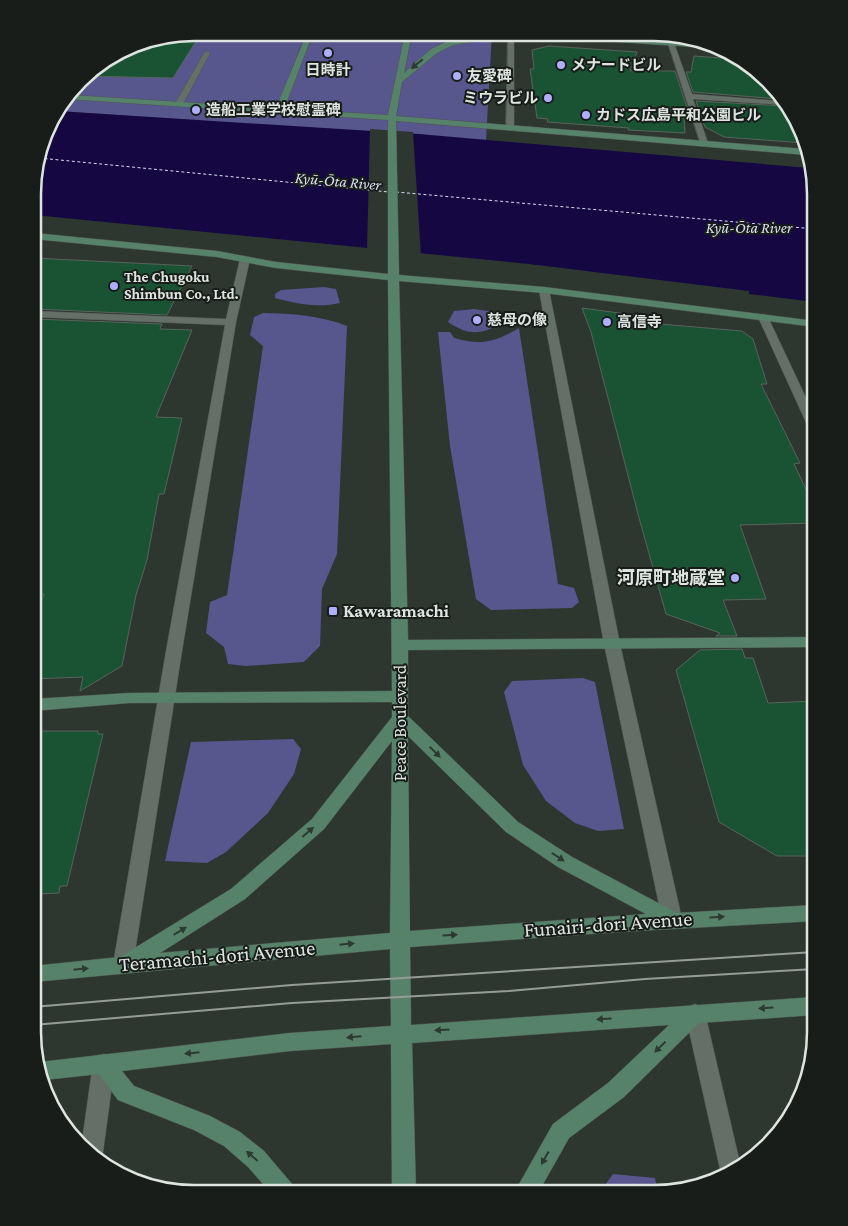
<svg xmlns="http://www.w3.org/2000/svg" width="848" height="1226" font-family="'Crimson Pro','Noto Sans JP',serif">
	<rect width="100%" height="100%" fill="#2d3730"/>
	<path fill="#57568d" d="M 194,33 L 492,33 L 486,140 L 57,111 L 88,72 Z
		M 324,287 L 336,289 L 340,303 C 318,308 297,304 275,298 L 275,294 L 281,290 Z
		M 474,309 L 495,312 L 502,318 L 502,323 C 480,335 469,336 448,322 L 454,311 Z
		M 263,313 C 290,313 322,316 347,326 L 337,554 L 322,589 L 320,646 L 304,662 L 246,666 L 228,664 L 224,647 L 206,633 L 210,602 L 227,595 L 263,346 L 250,335 L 254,317 Z
		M 519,328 L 558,584 L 574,588 L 579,602 L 572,608 L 491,610 L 476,599 L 450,446 L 438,332 L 450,332 L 454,338 C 481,346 495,342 519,328 Z
		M 583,678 L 595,682 L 624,829 L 598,831 L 575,823 L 546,801 L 523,765 L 504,692 L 512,681 Z
		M 293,739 L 301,749 L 294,774 L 268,813 L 226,852 L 207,863 L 165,861 L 191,742 Z
		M 613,1174 L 655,1178 L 658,1193 L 599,1193 Z"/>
	<path fill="#150842" d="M 57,111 L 419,134 L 809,168 L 815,194 L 815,302 L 749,294 L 749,291 L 529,264 L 34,215 L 34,173 Z"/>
	<path fill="#2d3730" d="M 370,129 L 413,132 L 421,256 L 367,251 Z"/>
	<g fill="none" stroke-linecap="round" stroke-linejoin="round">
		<path stroke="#dbdcf0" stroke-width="1" stroke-dasharray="3 2.5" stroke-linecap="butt" d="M 39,158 L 389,192
			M 396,192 L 815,229"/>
	</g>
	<path fill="#1a5334" stroke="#58635b" d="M 194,32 L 201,33 L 173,78 L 85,76 L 88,72 L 142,41 Z
		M 549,46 L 637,52 L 630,71 L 675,71 L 691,120 L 684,117 L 685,133 L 628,130 L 629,128 L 547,122 L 548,119 L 537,118 L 530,69 L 534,69 L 532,50 Z
		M 694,56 L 736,59 L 752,66 L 779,99 L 693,92 L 686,72 L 691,72 Z
		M 696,101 L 785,106 L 799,123 L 804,143 L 724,137 L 705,127 Z
		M 34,258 L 192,266 L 167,315 L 34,309 Z
		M 582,308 L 634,315 L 636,322 L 742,331 L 753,339 L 767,384 L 761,384 L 800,463 L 794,464 L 815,508 L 815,523 L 740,525 L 766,599 L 723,600 L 737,636 L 716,636 L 720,633 L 666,614 L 639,518 L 591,332 Z
		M 34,319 L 162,324 L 160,329 L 192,330 L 156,417 L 182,418 L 164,494 L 159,494 L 147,560 L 136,595 L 122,666 L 80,691 L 83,677 L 33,679 L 33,622 L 44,594 L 33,594 Z
		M 742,649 L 745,658 L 753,658 L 768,703 L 815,701 L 815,856 L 777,856 L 719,822 L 676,670 L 700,650 Z
		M 38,731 L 98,731 L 98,734 L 103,734 L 67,886 L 60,886 L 59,893 L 33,894 L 33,735 L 37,735 Z"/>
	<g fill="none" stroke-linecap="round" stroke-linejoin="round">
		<g stroke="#4d5550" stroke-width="1">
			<path id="lane" d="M 207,51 L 210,53 L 183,104 L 176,106 L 175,104 L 204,53 Z"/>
		</g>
		<g stroke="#4d5550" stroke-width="1">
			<path id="street" d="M 508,33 L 514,33 L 514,127 L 510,129 L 506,127 Z
				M 665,34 L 671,34 L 692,94 L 780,101 L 784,105 L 693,99 L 708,143 L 701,145 Z
				M 245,256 L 250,259 L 236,322 L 182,651 L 133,965 L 130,971 L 123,973 L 116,971 L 113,965 L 166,651 L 225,325 L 34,317 L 34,311 L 226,319 L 240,259 Z
				M 544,287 L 549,290 L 620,644 L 682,919 L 679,924 L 672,927 L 665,924 L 662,919 L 604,644 L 539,290 Z
				M 763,314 L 768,317 L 815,417 L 815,433 L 809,429 L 758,317 Z
				M 695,1004 L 702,1007 L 705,1013 L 740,1163 L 722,1178 L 685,1013 L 688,1007 Z
				M 104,1054 L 112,1056 L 115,1063 L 103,1152 L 99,1160 L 82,1141 L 93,1063 L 96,1056 Z"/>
		</g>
		<g stroke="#4d5550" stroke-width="1">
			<path id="secondary" d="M 307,33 L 313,33 L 284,109 L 388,115 L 405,33 L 412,33 L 404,73 L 431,49 L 448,41 L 501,33 L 545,34 L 700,44 L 709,48 L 513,35 L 453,45 L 437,53 L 402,82 L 396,116 L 805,149 L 806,155 L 396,121 L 399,275 L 544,287 L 815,321 L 815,327 L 544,293 L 399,281 L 408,640 L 815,637 L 815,647 L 408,650 L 408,716 L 518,822 L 572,857 L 677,913 L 815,905 L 815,921 L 619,932 L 410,947 L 411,1025 L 815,997 L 815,1015 L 699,1023 L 624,1097 L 569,1138 L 538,1193 L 514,1193 L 553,1124 L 608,1083 L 669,1025 L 412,1043 L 416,1193 L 392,1193 L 391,1044 L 290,1051 L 122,1071 L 134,1086 L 210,1116 L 240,1132 L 264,1151 L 292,1184 L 295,1192 L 270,1192 L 248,1167 L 224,1146 L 194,1130 L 118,1100 L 99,1074 L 44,1080 L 40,1062 L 290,1033 L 391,1026 L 390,949 L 33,982 L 33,966 L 120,957 L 231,889 L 312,819 L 392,717 L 392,702 L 129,703 L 33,711 L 33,699 L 129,693 L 392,691 L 388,280 L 276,268 L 217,257 L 34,239 L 34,233 L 217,251 L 276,262 L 388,274 L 388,120 L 66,99 L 70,95 L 276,108 ZM 408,736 L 506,832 L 558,867 L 646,914 L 410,931 ZM 392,741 L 390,933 L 160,953 L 245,899 L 324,829 Z"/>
		</g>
		<use href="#lane" fill="#646f67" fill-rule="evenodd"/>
		<use href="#street" fill="#646f67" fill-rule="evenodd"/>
		<use href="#secondary" fill="#57826a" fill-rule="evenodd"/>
		<path stroke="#959c97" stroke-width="2" d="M 33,1007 L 292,985 L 815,952
			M 33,1025 L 292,1003 L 509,991 L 645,979 L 815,969"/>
	</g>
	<defs><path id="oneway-solid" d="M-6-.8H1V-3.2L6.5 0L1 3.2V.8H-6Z" transform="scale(1.25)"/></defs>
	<g fill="#2b3b32">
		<use href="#oneway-solid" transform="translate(417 64) rotate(140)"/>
		<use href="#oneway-solid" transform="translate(435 752) rotate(44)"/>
		<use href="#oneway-solid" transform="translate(308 832) rotate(-41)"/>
		<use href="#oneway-solid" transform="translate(558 857) rotate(33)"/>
		<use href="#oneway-solid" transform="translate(717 917) rotate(-3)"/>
		<use href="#oneway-solid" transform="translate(180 931) rotate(-31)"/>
		<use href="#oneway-solid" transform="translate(450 935) rotate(-4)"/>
		<use href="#oneway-solid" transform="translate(347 944) rotate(-6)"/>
		<use href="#oneway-solid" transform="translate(81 969) rotate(-6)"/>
		<use href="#oneway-solid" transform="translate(766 1008) rotate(177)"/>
		<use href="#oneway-solid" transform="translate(604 1019) rotate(176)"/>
		<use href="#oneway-solid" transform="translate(442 1030) rotate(176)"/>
		<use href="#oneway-solid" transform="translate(354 1037) rotate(175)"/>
		<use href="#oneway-solid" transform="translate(660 1047) rotate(136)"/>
		<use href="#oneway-solid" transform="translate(192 1053) rotate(174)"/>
		<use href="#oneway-solid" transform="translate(252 1156) rotate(-139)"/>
		<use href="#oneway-solid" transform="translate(545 1158) rotate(119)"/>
	</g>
	<g fill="#aeaefb" stroke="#181d1a" stroke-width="2">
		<circle cx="328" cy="53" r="5"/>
		<circle cx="561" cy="65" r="5"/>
		<circle cx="457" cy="76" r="5"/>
		<circle cx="548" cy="98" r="5"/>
		<circle cx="196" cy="110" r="5"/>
		<circle cx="586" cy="115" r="5"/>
		<circle cx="114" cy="286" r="5"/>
		<circle cx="477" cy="320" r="5"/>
		<circle cx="607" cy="322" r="5"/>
		<circle cx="735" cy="578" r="5"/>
		<rect x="328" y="606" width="10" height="10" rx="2.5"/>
	</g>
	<g text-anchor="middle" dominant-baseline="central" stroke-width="4" stroke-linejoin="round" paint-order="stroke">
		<g font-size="15" font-weight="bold" fill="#dee4e0" stroke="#181d1a" text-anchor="start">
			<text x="571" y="65">メナードビル</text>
			<text x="328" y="70" text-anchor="middle">日時計</text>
			<text x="467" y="76">友愛碑</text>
			<text x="538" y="98" text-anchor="end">ミウラビル</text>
			<text x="206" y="110">造船工業学校慰霊碑</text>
			<text x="596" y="115">カドス広島平和公園ビル</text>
			<text x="124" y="277">The Chugoku<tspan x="124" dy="17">Shimbun Co., Ltd.</tspan></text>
			<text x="487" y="320">慈母の像</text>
			<text x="617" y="322">高信寺</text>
		</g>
		<g font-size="16" font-style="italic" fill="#dbdcf0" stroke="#181d1a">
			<text transform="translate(338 181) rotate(5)">Kyū-Ōta River</text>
			<text x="749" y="227">Kyū-Ōta River</text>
		</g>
		<g font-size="18" font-weight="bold" fill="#dee4e0" stroke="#181d1a" text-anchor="end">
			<text x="725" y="578">河原町地蔵堂</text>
			<text x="343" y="611" text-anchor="start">Kawaramachi</text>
		</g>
		<g font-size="18" fill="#dee4e0" stroke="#181d1a">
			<text transform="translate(400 723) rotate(-90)">Peace Boulevard</text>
		</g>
		<g font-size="21" fill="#dee4e0" stroke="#181d1a">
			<text transform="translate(608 924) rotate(-4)">Funairi-dori Avenue</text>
			<text transform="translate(217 956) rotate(-5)">Teramachi-dori Avenue</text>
		</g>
	</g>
	<path d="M0 0H848V1226H0ZM194 41H654A153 153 0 0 1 807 194V1032A153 153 0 0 1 654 1185H194A153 153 0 0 1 41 1032V194A153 153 0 0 1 194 41Z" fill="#181d1a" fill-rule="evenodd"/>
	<path fill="none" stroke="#dee4e0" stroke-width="2.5" d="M194 41H654A153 153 0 0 1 807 194V1032A153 153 0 0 1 654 1185H194A153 153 0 0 1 41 1032V194A153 153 0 0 1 194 41Z"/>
</svg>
